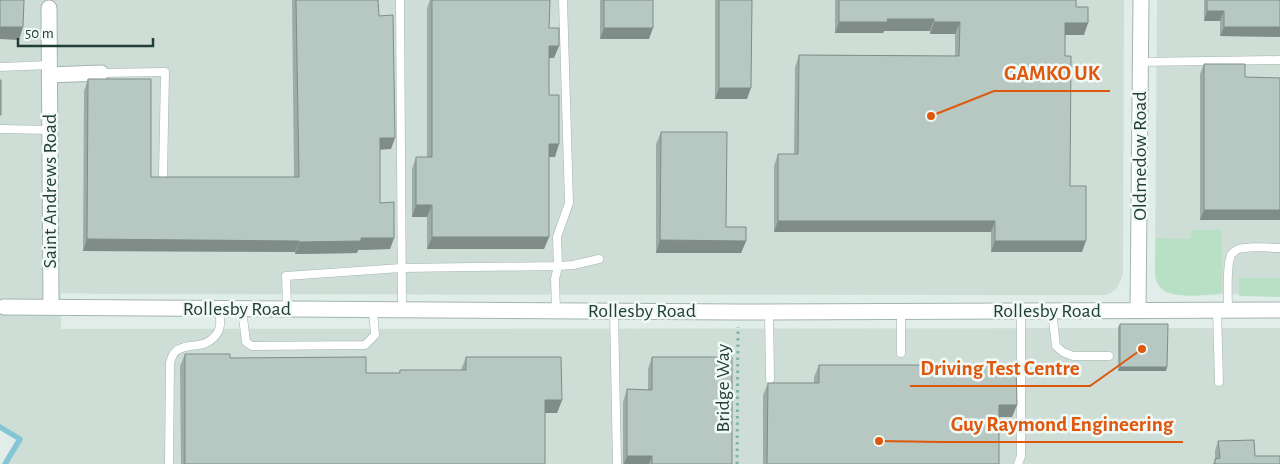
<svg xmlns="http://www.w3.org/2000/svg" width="1280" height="464" font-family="'Alegreya Sans',sans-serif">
	<rect width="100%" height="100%" fill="#e1ede8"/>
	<path fill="#cfddd7" d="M 0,0 L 1124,0 L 1123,273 L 1121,280 L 1117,288 L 1111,293 L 1106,295 L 102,294 L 61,293 L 61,329 L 1280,328 L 1280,464 L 5,464 L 20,440 L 0,427 Z
		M 1157,0 L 1280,0 L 1280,295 L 1219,294 L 1178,295 L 1166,292 L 1161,288 L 1157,282 L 1155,275 Z"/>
	<path fill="#b8e0c5" d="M 1192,230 L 1222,230 L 1222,290 L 1219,294 C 1202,295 1165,301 1157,282 C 1153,271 1156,250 1156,238 L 1190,239 Z
		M 1239,278 L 1280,278 L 1280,297 L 1239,296 Z"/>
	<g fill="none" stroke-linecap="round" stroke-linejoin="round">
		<path stroke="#85c6d6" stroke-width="5.5" d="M 0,427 L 20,439 L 5,464"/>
		<g stroke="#a3b5b0" stroke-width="9">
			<path id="lane" d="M 400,0 L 402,310
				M 1140,62 L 1280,60
				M 0,67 L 50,65
				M 101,73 L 165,72 L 163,176
				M 0,129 L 50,130
				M 242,309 L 246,342 L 252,346 L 365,345 L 375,335 L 373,310
				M 287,309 L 286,276 L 401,268 L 558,266 L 557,237 L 569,203 L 563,0
				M 1228,310 C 1228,298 1226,266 1231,255 C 1234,251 1239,248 1244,248 C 1256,246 1269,248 1280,248
				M 556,311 L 555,279 L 558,266 L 573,265 L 599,259
				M 614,311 L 617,464
				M 901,311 L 901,353
				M 1052,311 L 1056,346 L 1063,352 L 1073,356 L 1109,356
				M 1217,311 L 1219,382
				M 769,312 L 770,379
				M 169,464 L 170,363 C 171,360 172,355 175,352 C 181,346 190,346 198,345 C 208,344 219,336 220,325 C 221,320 219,313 218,308
				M 1018,464 L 1021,456 L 1021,311"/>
		</g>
		<g stroke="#a3b5b0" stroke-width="17">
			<path id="street" d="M 49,8 L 51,307
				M 49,75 L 101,73
				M 4,307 L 738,312 L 1280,310
				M 1138,311 L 1141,0"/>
		</g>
		<path stroke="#7fb3a5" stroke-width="3" stroke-dasharray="2.5 4" stroke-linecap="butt" d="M 737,464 L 738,327"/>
		<use href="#lane" stroke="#fff" stroke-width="8"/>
		<use href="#street" stroke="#fff" stroke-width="15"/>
	</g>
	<path fill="#9daca6" d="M 292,0 L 378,0 L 379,16 L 391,149 L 380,149 L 380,203 L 394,238 L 390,249 L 358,250 L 357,253 L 295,254 L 295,252 L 83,251 L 84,91 L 88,79 L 151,177 L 294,177 Z
		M 430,0 L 550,0 L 549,28 L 554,58 L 549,58 L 549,95 L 555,157 L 549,157 L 549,237 L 544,249 L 427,249 L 427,217 L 412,217 L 412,169 L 416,157 L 427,157 L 427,8 Z
		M 600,0 L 653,0 L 649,39 L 600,39 Z
		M 715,0 L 751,0 L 747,99 L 715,99 Z
		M 835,0 L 1076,0 L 1076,7 L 1084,35 L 1065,35 L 1065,56 L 1070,186 L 1082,252 L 991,252 L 991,232 L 774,232 L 774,166 L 778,154 L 794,154 L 795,67 L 799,55 L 955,56 L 955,34 L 930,34 L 930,31 L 884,31 L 883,33 L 835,33 Z
		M 1204,0 L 1280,0 L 1280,37 L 1220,36 L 1220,21 L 1204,21 Z
		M 1204,64 L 1245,77 L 1280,78 L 1280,220 L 1200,220 L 1200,74 Z
		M 661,132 L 726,227 L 746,241 L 741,253 L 656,253 L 656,144 Z
		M 1120,324 L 1166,371 L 1118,371 L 1118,327 Z
		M 185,354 L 230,358 L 366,373 L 399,373 L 400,370 L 461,370 L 466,357 L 562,400 L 557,413 L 545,413 L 545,464 L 181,464 L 180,366 Z
		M 652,357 L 732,464 L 623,464 L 623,402 L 627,389 L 648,390 L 648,369 Z
		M 819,365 L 1012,417 L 999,417 L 999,464 L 763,464 L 763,395 L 768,383 L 814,383 L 814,377 Z
		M 1218,441 L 1255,456 L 1280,464 L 1213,464 L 1215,459 L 1215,451 Z"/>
	<path fill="#7f8c87" d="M 1207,11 L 1224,11 L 1220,21 L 1204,21 Z
		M 887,19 L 934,19 L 930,31 L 884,31 L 883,33 L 835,33 L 839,22 Z
		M 934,22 L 960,22 L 955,34 L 930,34 Z
		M 1065,23 L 1088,23 L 1084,35 L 1061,35 Z
		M 0,27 L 23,27 L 19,40 L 0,39 Z
		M 1224,27 L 1280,27 L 1280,37 L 1220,36 Z
		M 604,28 L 653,28 L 649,39 L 600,39 Z
		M 549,46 L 559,46 L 554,58 L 545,58 Z
		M 719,88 L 751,88 L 747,99 L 715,99 Z
		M 380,138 L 395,138 L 391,149 L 376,150 Z
		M 549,144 L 559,144 L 555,157 L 545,157 Z
		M 416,205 L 432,205 L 427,217 L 412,217 Z
		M 1204,210 L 1280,210 L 1280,220 L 1200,220 Z
		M 778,221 L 995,221 L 991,232 L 774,232 Z
		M 432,237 L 549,237 L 544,249 L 427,249 Z
		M 361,238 L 394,238 L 390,249 L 358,250 L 357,253 L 295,254 L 299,242 Z
		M 87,239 L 299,241 L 295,252 L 83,251 Z
		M 660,240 L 746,241 L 741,253 L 656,253 Z
		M 995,241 L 1086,241 L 1082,252 L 991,252 Z
		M 1120,367 L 1167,367 L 1166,371 L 1118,371 Z
		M 545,400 L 562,400 L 557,413 L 540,413 Z
		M 999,405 L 1017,405 L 1012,417 L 995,417 Z
		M 627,456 L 652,456 L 649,464 L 624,464 Z"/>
	<path fill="#b6c8c1" stroke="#7f8c87" d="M 0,0 L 24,0 L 23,27 L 0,27 Z
		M 296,0 L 378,0 L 379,16 L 393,15 L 395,138 L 380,138 L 380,203 L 394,202 L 394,238 L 361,238 L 361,241 L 299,242 L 299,241 L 87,239 L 88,79 L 151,79 L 151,177 L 299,177 Z
		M 432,0 L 550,0 L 549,28 L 559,28 L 559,46 L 549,46 L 549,95 L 559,95 L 559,144 L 549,144 L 549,237 L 432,237 L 432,205 L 416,205 L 416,157 L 432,157 Z
		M 604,0 L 653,0 L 653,28 L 604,28 Z
		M 719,0 L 752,0 L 751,88 L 719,88 Z
		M 839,0 L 1076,0 L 1076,7 L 1088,7 L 1088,23 L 1065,23 L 1065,56 L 1071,56 L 1070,186 L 1086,186 L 1086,241 L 995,241 L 995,221 L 778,221 L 778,154 L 798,154 L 799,55 L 959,56 L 960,22 L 934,22 L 934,19 L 887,19 L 888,22 L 839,22 Z
		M 1207,0 L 1280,0 L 1280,27 L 1224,27 L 1224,11 L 1207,11 Z
		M 1204,64 L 1245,64 L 1245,77 L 1280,78 L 1280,210 L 1204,210 Z
		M 0,80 L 1,80 L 1,115 L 0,115 Z
		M 661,132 L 727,132 L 726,227 L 746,227 L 746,241 L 660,240 Z
		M 1120,324 L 1168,324 L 1167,367 L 1120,367 Z
		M 185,354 L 230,354 L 230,358 L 366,357 L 366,373 L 400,373 L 400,370 L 466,370 L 466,357 L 561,357 L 562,400 L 545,400 L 545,464 L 185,464 Z
		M 652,357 L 732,357 L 732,464 L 652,464 L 652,456 L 627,456 L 627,389 L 652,390 Z
		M 819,365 L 1016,365 L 1017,405 L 999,405 L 999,464 L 767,464 L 768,383 L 819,383 Z
		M 1254,440 L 1255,456 L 1280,456 L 1280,464 L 1215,464 L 1215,459 L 1220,458 L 1218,441 Z"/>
	<g text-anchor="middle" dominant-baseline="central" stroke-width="5" stroke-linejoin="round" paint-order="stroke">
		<g font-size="20" fill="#203f38" stroke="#f2f9f6">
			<text transform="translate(1140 156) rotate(-90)">Oldmedow Road</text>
			<text transform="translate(50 191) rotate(-90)">Saint Andrews Road</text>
			<text x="237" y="309">Rollesby Road</text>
			<text x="642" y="311">Rollesby Road</text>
			<text x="1047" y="311">Rollesby Road</text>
			<text transform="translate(723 388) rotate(-90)">Bridge Way</text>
		</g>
	</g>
	<path fill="none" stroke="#de580e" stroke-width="2" d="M931 116L994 91H1110M1142 349L1090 386H910M879 441L941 442H1183"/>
	<g fill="#de580e" stroke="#f2f9f6" stroke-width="2">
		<circle cx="931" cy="116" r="5"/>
		<circle cx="1142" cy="349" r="5"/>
		<circle cx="879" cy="441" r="5"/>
	</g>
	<g font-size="21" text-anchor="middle" font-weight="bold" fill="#de580e" stroke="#f2f9f6" stroke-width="5" stroke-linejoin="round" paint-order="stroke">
		<text x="1052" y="80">GAMKO UK</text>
		<text x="1000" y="375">Driving Test Centre</text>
		<text x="1062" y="431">Guy Raymond Engineering</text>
	</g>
	<path d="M18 38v8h135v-8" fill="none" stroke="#203f38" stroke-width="2.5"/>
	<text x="25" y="38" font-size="15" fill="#203f38" stroke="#f2f9f6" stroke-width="4" paint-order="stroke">50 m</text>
</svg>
